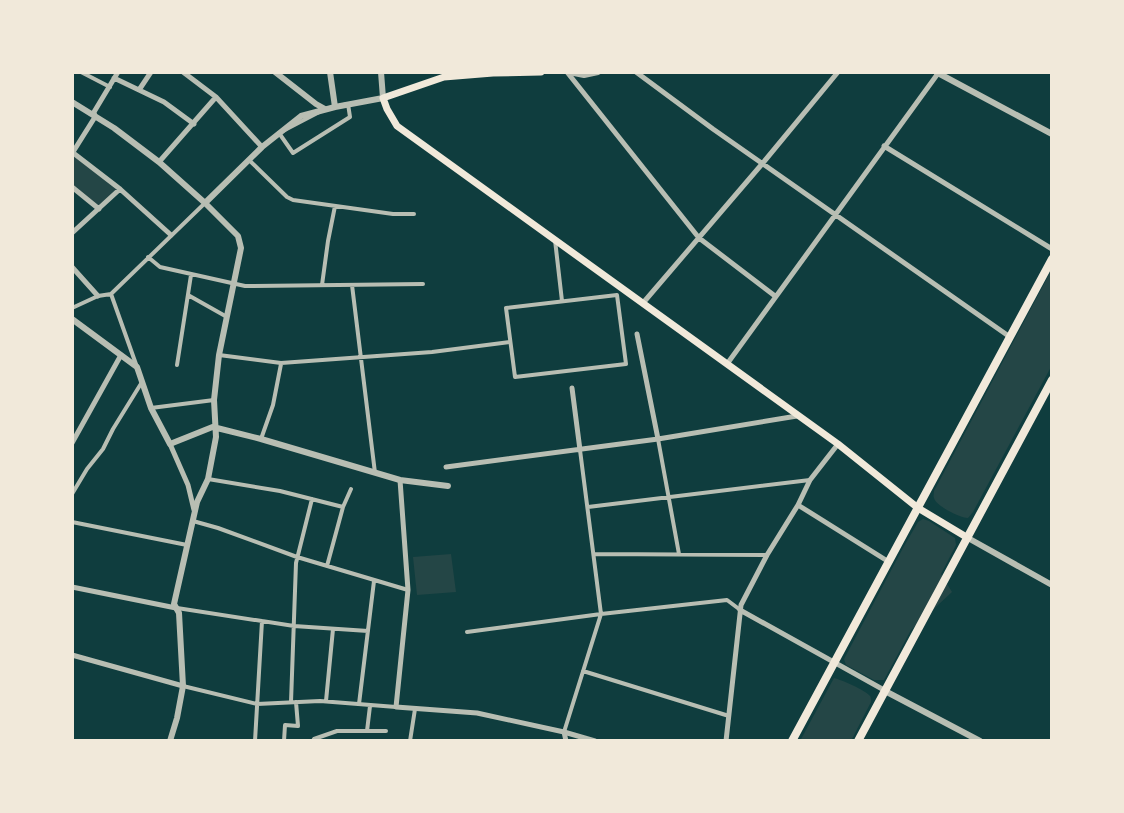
<svg xmlns="http://www.w3.org/2000/svg" width="1124" height="813" font-family="Arial,sans-serif">
	<rect width="100%" height="100%" fill="#0f3d3e"/>
	<path fill="#244646" d="M 72,153 L 120,189 L 99,209 L 72,187 Z
		M 1052,269 L 1052,365 L 973,512 L 968,518 C 960,518 936,506 934,498 C 933,496 934,493 934,491 Z
		M 923,519 L 929,521 L 955,538 L 956,545 L 941,574 L 952,592 L 911,630 L 884,680 L 874,680 L 846,665 L 844,659 L 903,548 L 918,522 Z
		M 451,554 L 456,592 L 417,595 L 413,557 Z
		M 834,678 C 842,680 865,690 870,696 C 871,697 871,700 871,702 L 851,741 L 800,741 Z"/>
	<g fill="none" stroke-linecap="round" stroke-linejoin="round">
		<path stroke="#b8beb3" stroke-width="4" d="M 81,72 L 110,87
			M 348,104 L 350,117 L 293,153 L 279,133 L 325,109 Z
			M 249,160 L 287,197 L 293,200 L 393,214 L 414,214
			M 555,240 L 562,301
			M 148,257 L 160,267 L 245,286 L 423,284
			M 322,285 L 328,241 L 335,206
			M 352,285 L 375,473
			M 111,294 L 137,367
			M 188,295 L 227,317
			M 617,295 L 626,364 L 515,377 L 506,308 Z
			M 72,308 L 98,296 L 111,294 L 205,203
			M 219,355 L 281,363 L 432,352 L 510,342
			M 177,365 L 191,275
			M 151,408 L 214,400
			M 261,439 L 273,405 L 281,364
			M 658,439 L 679,554
			M 208,479 L 280,491 L 343,507
			M 72,494 L 87,469 L 103,449 L 113,429 L 142,382
			M 588,507 L 810,480
			M 193,521 L 218,528 L 297,557 L 408,590
			M 72,522 L 187,545
			M 595,554 L 767,555
			M 327,566 L 343,507 L 351,489
			M 177,608 L 294,626 L 368,631
			M 467,632 L 601,614 L 727,600 L 739,609
			M 583,671 L 729,716
			M 183,686 L 257,704 L 320,701 L 396,707
			M 326,701 L 333,629
			M 291,702 L 296,563 L 312,499
			M 359,704 L 374,581
			M 367,731 L 370,706
			M 564,732 L 601,614 L 580,450
			M 255,741 L 262,621
			M 284,741 L 285,725 L 298,726 L 296,702
			M 313,741 L 314,739 L 337,731 L 386,731
			M 410,741 L 415,709"/>
		<path stroke="#b8beb3" stroke-width="5" d="M 183,72 L 216,97 L 262,147
			M 567,72 L 699,238 L 775,296
			M 636,72 L 713,129 L 1010,337
			M 114,78 L 164,102 L 194,124
			M 139,90 L 151,72
			M 884,146 L 1052,249
			M 72,152 L 120,189 L 171,235
			M 73,152 L 95,117 L 94,112 L 118,72
			M 159,162 L 216,97
			M 72,187 L 99,209
			M 72,233 L 120,189
			M 72,267 L 98,296
			M 643,303 L 762,164 L 838,72
			M 637,334 L 658,439
			M 727,364 L 939,72
			M 572,388 L 580,450
			M 72,443 L 121,355
			M 170,444 L 188,485 L 194,510
			M 446,467 L 658,439 L 797,416
			M 400,480 L 408,590 L 396,707 L 477,713 L 564,732 L 595,741
			M 798,505 L 889,562
			M 72,587 L 176,608
			M 740,610 L 884,690
			M 72,655 L 183,686
			M 564,732 L 566,741
			M 726,741 L 741,605 L 767,555 L 798,505 L 810,480 L 838,444"/>
		<path stroke="#b8beb3" stroke-width="6" d="M 275,72 L 316,104 L 325,109
			M 330,72 L 335,107
			M 569,72 L 584,75 L 598,72
			M 936,72 L 1052,134
			M 72,102 L 114,128 L 159,162 L 205,203 L 238,236 L 241,248 L 219,355 L 214,400 L 216,437 L 208,479 L 197,502 L 174,604 L 179,613 L 183,686 L 177,718 L 170,741
			M 205,203 L 262,147 L 301,116 L 335,107 L 383,98 L 381,72
			M 72,319 L 137,367 L 151,408 L 170,444 L 215,426
			M 217,428 L 261,439 L 400,480 L 448,486
			M 968,538 L 1052,585
			M 885,691 L 980,741"/>
		<path stroke="#f1e9da" stroke-width="7" d="M 541,72 L 493,73 L 444,77 L 383,98 L 387,109 L 397,126 L 838,444 L 918,508 L 968,538"/>
		<path stroke="#f1e9da" stroke-width="8" d="M 792,741 L 1052,259
			M 858,741 L 1052,380"/>
	</g>
	<rect width="1124" height="813" fill="none" stroke="#f1e9da" stroke-width="148"/>
</svg>
